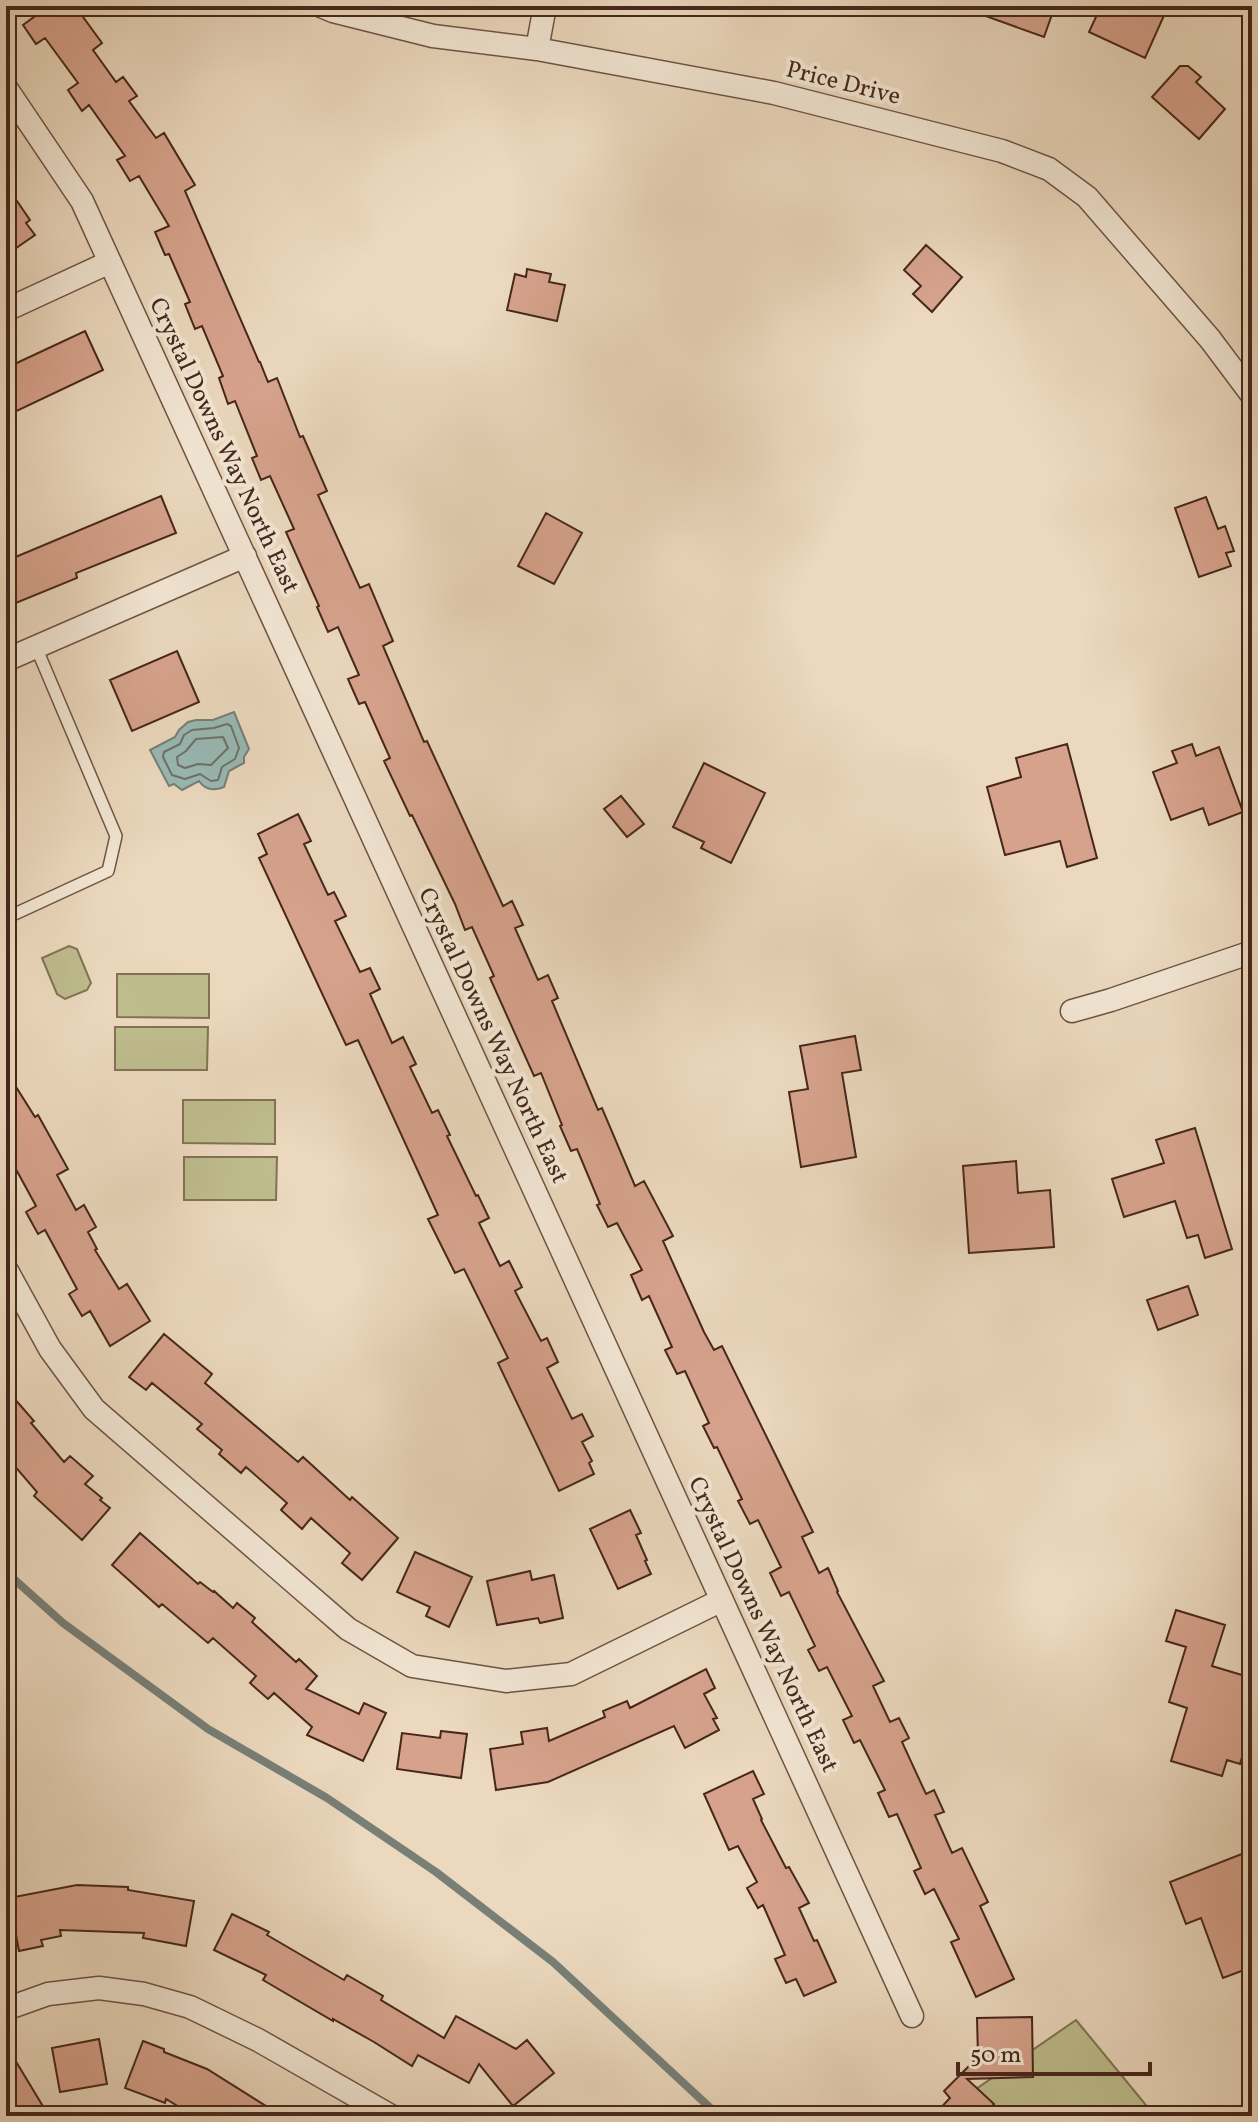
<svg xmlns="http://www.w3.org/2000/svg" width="1258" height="2122" font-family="Vollkorn,serif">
	<rect width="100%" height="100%" fill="#ebd8bd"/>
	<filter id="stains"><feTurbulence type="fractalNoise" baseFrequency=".0025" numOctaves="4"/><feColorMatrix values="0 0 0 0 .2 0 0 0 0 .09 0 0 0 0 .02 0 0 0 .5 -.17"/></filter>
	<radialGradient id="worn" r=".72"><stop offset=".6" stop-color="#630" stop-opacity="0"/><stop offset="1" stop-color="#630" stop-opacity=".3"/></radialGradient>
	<path fill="#bebc8d" stroke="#827254" stroke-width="2" d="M 69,946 L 77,949 L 91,983 L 87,990 L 65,999 L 57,994 L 42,958 Z
		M 117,974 L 209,974 L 209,1018 L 117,1017 Z
		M 115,1027 L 208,1027 L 207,1070 L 115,1070 Z
		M 183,1100 L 275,1100 L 275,1144 L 183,1143 Z
		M 184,1157 L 277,1157 L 276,1200 L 184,1200 Z
		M 1076,2020 L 1155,2116 L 937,2116 Z"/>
	<path fill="#98b9b5" stroke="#777f77" stroke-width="2" d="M 234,712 L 249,749 L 244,757 L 244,763 L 229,771 L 224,787 C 214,791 205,790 199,781 L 182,790 L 174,784 L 169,786 L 150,750 L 175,737 L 179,730 L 188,722 L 196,720 L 213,720 Z"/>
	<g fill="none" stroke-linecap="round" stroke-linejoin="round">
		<path stroke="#6f7068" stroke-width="2" d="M 227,724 L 231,726 L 239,748 L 235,759 L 222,767 L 218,780 L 211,781 L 200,774 L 185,779 L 172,775 L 163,757 L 164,752 L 180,744 L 184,735 L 192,730 L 214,728 Z
			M 223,737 L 228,748 L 211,765 L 198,764 L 185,768 L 178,765 L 177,757 L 186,751 L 196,739 Z"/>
		<path stroke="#777f77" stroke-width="8" d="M 6,1572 L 63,1623 L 208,1729 L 327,1798 L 436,1872 L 553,1962 L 719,2116"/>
	</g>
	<path fill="#d6a28c" stroke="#46271b" stroke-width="2" d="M 49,6 L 75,6 L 102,43 L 93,50 L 116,82 L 123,77 L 137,96 L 129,101 L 156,138 L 164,133 L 195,185 L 185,191 L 259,362 L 260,362 L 268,382 L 277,378 L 300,437 L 303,436 L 327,491 L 318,495 L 360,588 L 369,584 L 393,641 L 383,646 L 424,742 L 427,741 L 503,906 L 512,901 L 523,925 L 515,928 L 538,980 L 548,975 L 558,998 L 552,1001 L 598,1110 L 602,1108 L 635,1186 L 644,1181 L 673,1236 L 663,1241 L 704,1332 L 714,1350 L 722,1346 L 777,1458 L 813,1532 L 802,1537 L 819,1573 L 828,1568 L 838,1591 L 837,1592 L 884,1681 L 873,1686 L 890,1722 L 899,1718 L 909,1738 L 902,1742 L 926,1794 L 934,1790 L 944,1812 L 935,1815 L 952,1853 L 962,1848 L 988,1902 L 980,1906 L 1014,1979 L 976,1997 L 951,1942 L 959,1939 L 934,1889 L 925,1894 L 914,1871 L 921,1868 L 897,1814 L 889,1817 L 878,1793 L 885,1790 L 860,1740 L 854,1743 L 843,1720 L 852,1716 L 827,1667 L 819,1671 L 808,1650 L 815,1646 L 789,1592 L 781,1596 L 770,1573 L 781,1567 L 758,1520 L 750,1524 L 738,1501 L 742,1499 L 717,1447 L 714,1448 L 703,1426 L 709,1423 L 685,1371 L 677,1374 L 665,1350 L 672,1347 L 649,1296 L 642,1300 L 631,1275 L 642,1270 L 617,1223 L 608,1227 L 597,1205 L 600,1204 L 577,1149 L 571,1151 L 560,1126 L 562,1125 L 541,1073 L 534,1076 L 490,978 L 494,976 L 472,927 L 465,930 L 455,904 L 412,815 L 410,816 L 384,761 L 390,758 L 365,702 L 359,704 L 348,679 L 359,675 L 338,627 L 328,632 L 317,607 L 319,606 L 286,532 L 294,529 L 270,476 L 261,480 L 252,458 L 257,456 L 235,401 L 228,404 L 219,378 L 223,376 L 202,326 L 195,329 L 185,304 L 190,302 L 169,254 L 165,255 L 155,232 L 169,226 L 139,176 L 130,181 L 117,160 L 125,156 L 89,105 L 82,111 L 68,90 L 78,83 L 45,38 L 36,44 L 23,25 Z
		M 967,6 L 1055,6 L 1044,37 L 966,9 Z
		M 1101,6 L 1155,6 L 1166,11 L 1145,58 L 1089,32 Z
		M 1180,66 L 1188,66 L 1201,77 L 1196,82 L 1225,109 L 1199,139 L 1152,97 Z
		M 6,185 L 30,220 L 26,223 L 35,235 L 6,255 Z
		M 926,245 L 962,277 L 932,312 L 913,294 L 921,286 L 904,270 Z
		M 527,269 L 551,274 L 549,282 L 565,285 L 557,321 L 507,310 L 515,274 L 526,277 Z
		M 85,331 L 103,370 L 6,416 L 6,368 Z
		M 161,496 L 176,533 L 76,573 L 77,578 L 6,607 L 6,561 Z
		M 1206,497 L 1218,529 L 1225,526 L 1234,551 L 1226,553 L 1231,566 L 1199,577 L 1175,508 Z
		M 546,513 L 582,533 L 554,584 L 518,566 Z
		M 177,651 L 199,702 L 132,731 L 110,680 Z
		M 1067,744 L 1097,858 L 1067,867 L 1060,841 L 1005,855 L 987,787 L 1021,777 L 1016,758 Z
		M 1192,744 L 1196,756 L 1219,747 L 1243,812 L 1209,825 L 1203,808 L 1171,820 L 1153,772 L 1177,763 L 1172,751 Z
		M 704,763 L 765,793 L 731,863 L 701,848 L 704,842 L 673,827 Z
		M 621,796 L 644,824 L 627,837 L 604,809 Z
		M 298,814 L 311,841 L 304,844 L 328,895 L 334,892 L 346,916 L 335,921 L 360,972 L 370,968 L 380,989 L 370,994 L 392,1043 L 403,1037 L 416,1064 L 410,1067 L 432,1113 L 438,1110 L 450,1135 L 447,1136 L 476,1196 L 478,1195 L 489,1218 L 479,1223 L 500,1266 L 509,1261 L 522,1287 L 515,1291 L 541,1341 L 547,1338 L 558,1362 L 547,1368 L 572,1419 L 582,1414 L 593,1436 L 582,1442 L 592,1461 L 589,1463 L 594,1474 L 559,1491 L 498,1363 L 508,1358 L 464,1269 L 455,1273 L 428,1219 L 438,1215 L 358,1040 L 346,1045 L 259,858 L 267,854 L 258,834 Z
		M 855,1036 L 861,1070 L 842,1073 L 856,1157 L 801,1167 L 789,1092 L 808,1089 L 800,1046 Z
		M 6,1071 L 35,1117 L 38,1115 L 68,1169 L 57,1175 L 76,1210 L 84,1205 L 96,1227 L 88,1232 L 97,1249 L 95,1250 L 119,1289 L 127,1284 L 150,1321 L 110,1346 L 90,1311 L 82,1316 L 69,1294 L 77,1289 L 45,1230 L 38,1234 L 26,1212 L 36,1206 L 6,1151 Z
		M 1195,1128 L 1232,1249 L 1205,1258 L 1198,1235 L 1187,1238 L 1175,1201 L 1124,1217 L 1112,1179 L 1164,1163 L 1156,1140 Z
		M 1016,1161 L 1018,1193 L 1050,1190 L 1054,1247 L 969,1253 L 963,1166 Z
		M 1188,1286 L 1198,1315 L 1158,1330 L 1147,1300 Z
		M 164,1334 L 212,1374 L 205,1383 L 298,1462 L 303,1457 L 350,1500 L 352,1497 L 398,1538 L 362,1580 L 342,1563 L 350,1553 L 311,1518 L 302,1529 L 281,1510 L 287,1503 L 246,1467 L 241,1473 L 219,1454 L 222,1450 L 197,1429 L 202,1424 L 152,1383 L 146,1390 L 129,1377 Z
		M 6,1389 L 34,1421 L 31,1423 L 64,1462 L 70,1456 L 93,1476 L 85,1484 L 102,1498 L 100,1500 L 110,1508 L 82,1540 L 34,1496 L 37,1492 L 6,1456 Z
		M 630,1510 L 641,1533 L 636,1535 L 647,1560 L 645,1561 L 651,1574 L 618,1589 L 590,1529 Z
		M 140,1533 L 198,1584 L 200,1582 L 213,1592 L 214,1591 L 233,1608 L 237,1603 L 255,1618 L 252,1622 L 296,1662 L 299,1659 L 317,1676 L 306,1689 L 359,1714 L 364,1703 L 386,1713 L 363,1761 L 307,1735 L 312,1727 L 274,1693 L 268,1699 L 250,1683 L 256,1676 L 213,1638 L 208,1643 L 162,1604 L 159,1607 L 112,1565 Z
		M 415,1552 L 472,1577 L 449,1627 L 426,1616 L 430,1607 L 397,1592 Z
		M 530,1571 L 532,1580 L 554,1575 L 563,1618 L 540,1623 L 538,1618 L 497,1625 L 487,1581 Z
		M 1176,1610 L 1225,1625 L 1212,1666 L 1252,1678 L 1252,1723 L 1240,1764 L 1227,1760 L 1222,1776 L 1171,1761 L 1187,1708 L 1169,1702 L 1186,1647 L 1166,1641 Z
		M 706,1669 L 715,1688 L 704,1694 L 717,1718 L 713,1719 L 719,1730 L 685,1748 L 674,1726 L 548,1782 L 496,1790 L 490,1749 L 523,1744 L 521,1732 L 547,1728 L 549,1741 L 605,1717 L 603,1711 L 627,1701 L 630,1708 Z
		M 441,1731 L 467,1734 L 461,1778 L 397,1769 L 402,1733 L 440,1738 Z
		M 753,1771 L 764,1794 L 753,1799 L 762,1819 L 761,1820 L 786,1868 L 789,1867 L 809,1903 L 799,1908 L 814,1941 L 817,1940 L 836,1982 L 804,1996 L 796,1979 L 786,1983 L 775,1959 L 785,1955 L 763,1905 L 758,1908 L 747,1888 L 757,1882 L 738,1846 L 729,1850 L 704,1794 Z
		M 1252,1850 L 1252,1967 L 1223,1978 L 1201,1918 L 1186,1924 L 1170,1882 Z
		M 77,1885 L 128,1887 L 128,1890 L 194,1901 L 186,1946 L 143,1938 L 144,1933 L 60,1930 L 61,1936 L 41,1940 L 43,1946 L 19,1951 L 9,1898 Z
		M 232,1914 L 269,1932 L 267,1935 L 344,1980 L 347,1975 L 383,1996 L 381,2000 L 444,2038 L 456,2016 L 516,2049 L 527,2040 L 554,2073 L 513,2106 L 479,2064 L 469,2083 L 418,2055 L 412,2066 L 374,2042 L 333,2019 L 333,2021 L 263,1980 L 266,1975 L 214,1950 Z
		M 1032,2017 L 1033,2077 L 967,2079 L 994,2104 L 982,2116 L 933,2116 L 950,2098 L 944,2091 L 978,2057 L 977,2018 Z
		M 99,2039 L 107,2084 L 60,2092 L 52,2048 Z
		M 143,2041 L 164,2049 L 164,2052 L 207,2069 L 282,2116 L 194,2116 L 166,2099 L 165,2103 L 125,2088 Z
		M 6,2045 L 44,2108 L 32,2116 L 6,2116 Z"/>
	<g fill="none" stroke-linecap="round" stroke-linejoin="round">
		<g stroke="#6f5344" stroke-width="14">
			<path id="service" d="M 6,918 L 108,871 L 116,836 L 36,647"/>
		</g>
		<g stroke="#6f5344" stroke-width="25">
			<path id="minor" d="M 321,6 L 333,11 L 433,36 L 537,49 L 774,93 L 1002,151 L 1049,169 L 1087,197 L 1210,339 L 1252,395
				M 537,49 L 545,6
				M 6,88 L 82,201 L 912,2016
				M 6,310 L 110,262
				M 6,660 L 245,556
				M 1072,1011 L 1111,1000 L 1252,952
				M 6,1269 L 50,1349 L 94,1409 L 348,1629 L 412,1666 L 506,1681 L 571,1674 L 722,1600
				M 6,2009 L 48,1994 L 99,1988 L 144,1994 L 190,2007 L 258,2040 L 391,2116"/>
		</g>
		<use href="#service" stroke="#f2e6d4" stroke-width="11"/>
		<use href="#minor" stroke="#f2e6d4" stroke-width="22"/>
	</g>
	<g text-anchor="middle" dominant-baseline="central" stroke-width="8" stroke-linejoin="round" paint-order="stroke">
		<g font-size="24" fill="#46271b" stroke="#f2e6d4">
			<text transform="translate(843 84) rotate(14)">Price Drive</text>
			<text transform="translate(223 446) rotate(65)">Crystal Downs Way North East</text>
			<text transform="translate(492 1036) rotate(65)">Crystal Downs Way North East</text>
			<text transform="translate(762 1625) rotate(65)">Crystal Downs Way North East</text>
		</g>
	</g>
	<rect width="1258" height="2122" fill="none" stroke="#ebd8bd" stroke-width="32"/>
	<rect x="8" y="8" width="1242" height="2106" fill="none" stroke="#46271b" stroke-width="4"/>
	<rect x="16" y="16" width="1226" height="2090" fill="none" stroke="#46271b" stroke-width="2"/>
	<path d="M958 2062v12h192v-12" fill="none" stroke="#46271b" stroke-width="4"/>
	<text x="970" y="2062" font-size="24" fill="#46271b" stroke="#f2e6d4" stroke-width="6" paint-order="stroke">50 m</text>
	<rect width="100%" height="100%" filter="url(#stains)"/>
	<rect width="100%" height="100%" fill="url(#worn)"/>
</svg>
